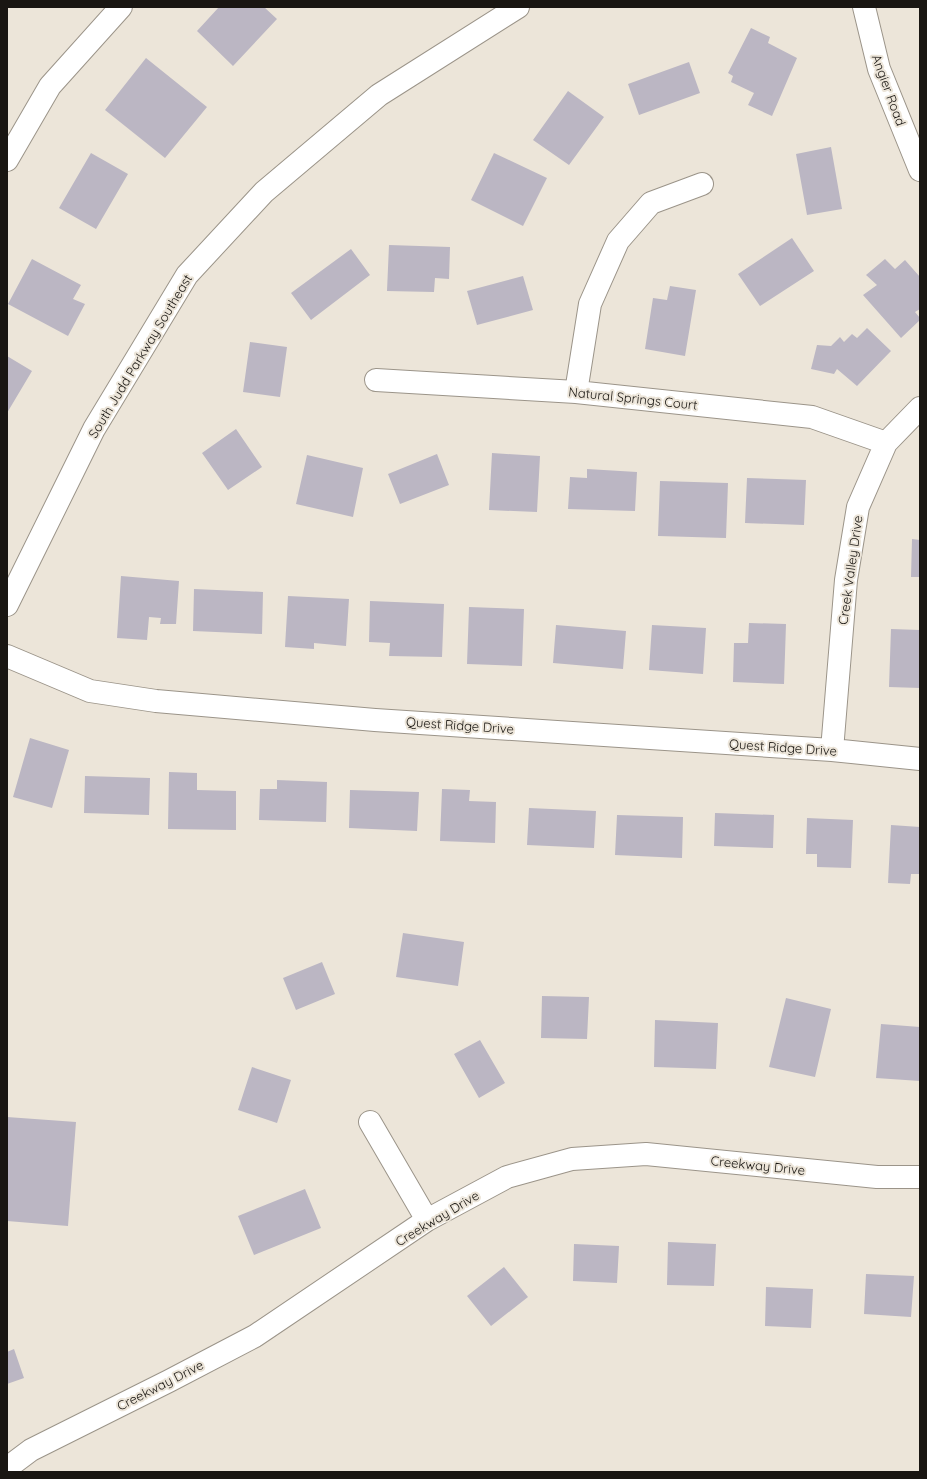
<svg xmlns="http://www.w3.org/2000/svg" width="927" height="1479" font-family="Quicksand,sans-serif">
	<rect width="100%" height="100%" fill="#ece5d9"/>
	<path fill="#bbb6c3" d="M 219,7 L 264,7 L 277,19 L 233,66 L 197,31 Z
		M 751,28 L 770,37 L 768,43 L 797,58 L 772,116 L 748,105 L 754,93 L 731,82 L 733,76 L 728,73 Z
		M 146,58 L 207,107 L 165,158 L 105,110 Z
		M 689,62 L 700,93 L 639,115 L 628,84 Z
		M 568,91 L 604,117 L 569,165 L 533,140 Z
		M 831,147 L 842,209 L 807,215 L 796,154 Z
		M 91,153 L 128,174 L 96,229 L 59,208 Z
		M 494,153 L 547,178 L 523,226 L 471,200 Z
		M 792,238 L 814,271 L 760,306 L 738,274 Z
		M 389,245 L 450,247 L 449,279 L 435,278 L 434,292 L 387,291 Z
		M 351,249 L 370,275 L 311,320 L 291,293 Z
		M 32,259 L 81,285 L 73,299 L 85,304 L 68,336 L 8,304 Z
		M 885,259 L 895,269 L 905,260 L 920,277 L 920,309 L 915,312 L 920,318 L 920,320 L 901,338 L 863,295 L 877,285 L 866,275 Z
		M 523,276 L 533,310 L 477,325 L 467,291 Z
		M 670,286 L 696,290 L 685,356 L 645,349 L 653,298 L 667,300 Z
		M 867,328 L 891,351 L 857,386 L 837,369 L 834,374 L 811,369 L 817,345 L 831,346 L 840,337 L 844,342 L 852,334 L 857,338 Z
		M 250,342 L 287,347 L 280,397 L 243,392 Z
		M 7,356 L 32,371 L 7,413 Z
		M 236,429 L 262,467 L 228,490 L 202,453 Z
		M 492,453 L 540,456 L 537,512 L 489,510 Z
		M 437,454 L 449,485 L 400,504 L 388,474 Z
		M 307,455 L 363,468 L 353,517 L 296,504 Z
		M 587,469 L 637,472 L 635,511 L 568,509 L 570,477 L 587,478 Z
		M 747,478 L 806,480 L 804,525 L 745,523 Z
		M 660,481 L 728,483 L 726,538 L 658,536 Z
		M 912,539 L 920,540 L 920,577 L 911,577 Z
		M 121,576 L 179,581 L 176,624 L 160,624 L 161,618 L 149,617 L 147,640 L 117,638 Z
		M 194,589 L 263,592 L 262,634 L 193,631 Z
		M 288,596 L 349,599 L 346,646 L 314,643 L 314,649 L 285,647 Z
		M 370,601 L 444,604 L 442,657 L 389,656 L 390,643 L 369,642 Z
		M 469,607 L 524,609 L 522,666 L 467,664 Z
		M 749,623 L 786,624 L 784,684 L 733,682 L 734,643 L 748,643 Z
		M 556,625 L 626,631 L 623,669 L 553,663 Z
		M 652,625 L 706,628 L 703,674 L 649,670 Z
		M 891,629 L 920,630 L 920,688 L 889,687 Z
		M 30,738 L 69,750 L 52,808 L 13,797 Z
		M 169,772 L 197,773 L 197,790 L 236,791 L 236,830 L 168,829 Z
		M 85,776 L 150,778 L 149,815 L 84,813 Z
		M 277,780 L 327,782 L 326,822 L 259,820 L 260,789 L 277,789 Z
		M 442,789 L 470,790 L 469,801 L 496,802 L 495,843 L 440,841 Z
		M 350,790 L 419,792 L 417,831 L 349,828 Z
		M 529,808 L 596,811 L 594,848 L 527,845 Z
		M 715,813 L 774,815 L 773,848 L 714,846 Z
		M 617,815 L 683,817 L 682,858 L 615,855 Z
		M 807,818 L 853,820 L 851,868 L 817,867 L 817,854 L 806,854 Z
		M 891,825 L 920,827 L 920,874 L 911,874 L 910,884 L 888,883 Z
		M 403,933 L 464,942 L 458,986 L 396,977 Z
		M 322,962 L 335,994 L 296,1010 L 283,978 Z
		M 542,996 L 589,997 L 587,1039 L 541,1038 Z
		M 786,998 L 831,1009 L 815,1077 L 769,1067 Z
		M 655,1020 L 718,1023 L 716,1069 L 654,1067 Z
		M 881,1024 L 920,1027 L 920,1081 L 876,1078 Z
		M 480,1040 L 505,1083 L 479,1098 L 454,1054 Z
		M 252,1067 L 291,1080 L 277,1123 L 238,1110 Z
		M 7,1117 L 76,1122 L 68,1226 L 7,1221 Z
		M 305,1189 L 321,1228 L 254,1255 L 238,1216 Z
		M 668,1242 L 716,1244 L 714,1286 L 667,1285 Z
		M 574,1244 L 619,1246 L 617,1283 L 573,1281 Z
		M 504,1267 L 528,1297 L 491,1326 L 467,1296 Z
		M 866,1274 L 914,1276 L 911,1317 L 864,1314 Z
		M 766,1287 L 813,1289 L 811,1328 L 765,1326 Z
		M 14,1349 L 24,1378 L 7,1384 L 7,1352 Z"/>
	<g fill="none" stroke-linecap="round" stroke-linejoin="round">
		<g stroke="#9b9489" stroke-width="24">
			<path id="minor" d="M 7,160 L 50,86 L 121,7
				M 376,380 L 576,392 L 812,417 L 886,443
				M 576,392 L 590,304 L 618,241 L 651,203 L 702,184
				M 7,656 L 90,691 L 156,701 L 375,720 L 832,750 L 920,759
				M 832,750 L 846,580 L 858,507 L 886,443 L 920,408
				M 370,1122 L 427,1220
				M 7,1468 L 31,1450 L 169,1381 L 255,1336 L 427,1220 L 507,1177 L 572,1159 L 646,1154 L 877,1177 L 920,1177"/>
		</g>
		<g stroke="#9b9489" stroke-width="24">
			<path id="tertiary" d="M 864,7 L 879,69 L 920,170"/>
		</g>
		<g stroke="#9b9489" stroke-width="24">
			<path id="trunk" d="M 7,605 L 94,429 L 187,275 L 264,192 L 379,95 L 518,7"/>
		</g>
		<use href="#minor" stroke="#fff" stroke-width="22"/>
		<use href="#tertiary" stroke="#fff" stroke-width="22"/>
		<use href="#trunk" stroke="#fff" stroke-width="22"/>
	</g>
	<g text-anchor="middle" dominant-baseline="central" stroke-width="4" stroke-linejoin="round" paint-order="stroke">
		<g font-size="13" fill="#191612" stroke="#ece5d9">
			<text transform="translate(889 90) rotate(70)">Angier Road</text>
			<text transform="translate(140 356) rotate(-59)">South Judd Parkway Southeast</text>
			<text transform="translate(633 398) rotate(6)">Natural Springs Court</text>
			<text transform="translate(850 570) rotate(-82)">Creek Valley Drive</text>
			<text transform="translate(460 725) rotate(4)">Quest Ridge Drive</text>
			<text transform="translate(783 747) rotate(4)">Quest Ridge Drive</text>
			<text transform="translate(758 1165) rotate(6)">Creekway Drive</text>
			<text transform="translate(437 1218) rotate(-31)">Creekway Drive</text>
			<text transform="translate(160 1385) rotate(-27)">Creekway Drive</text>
		</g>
	</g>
	<rect width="927" height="1479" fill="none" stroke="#191612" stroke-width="16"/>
</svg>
